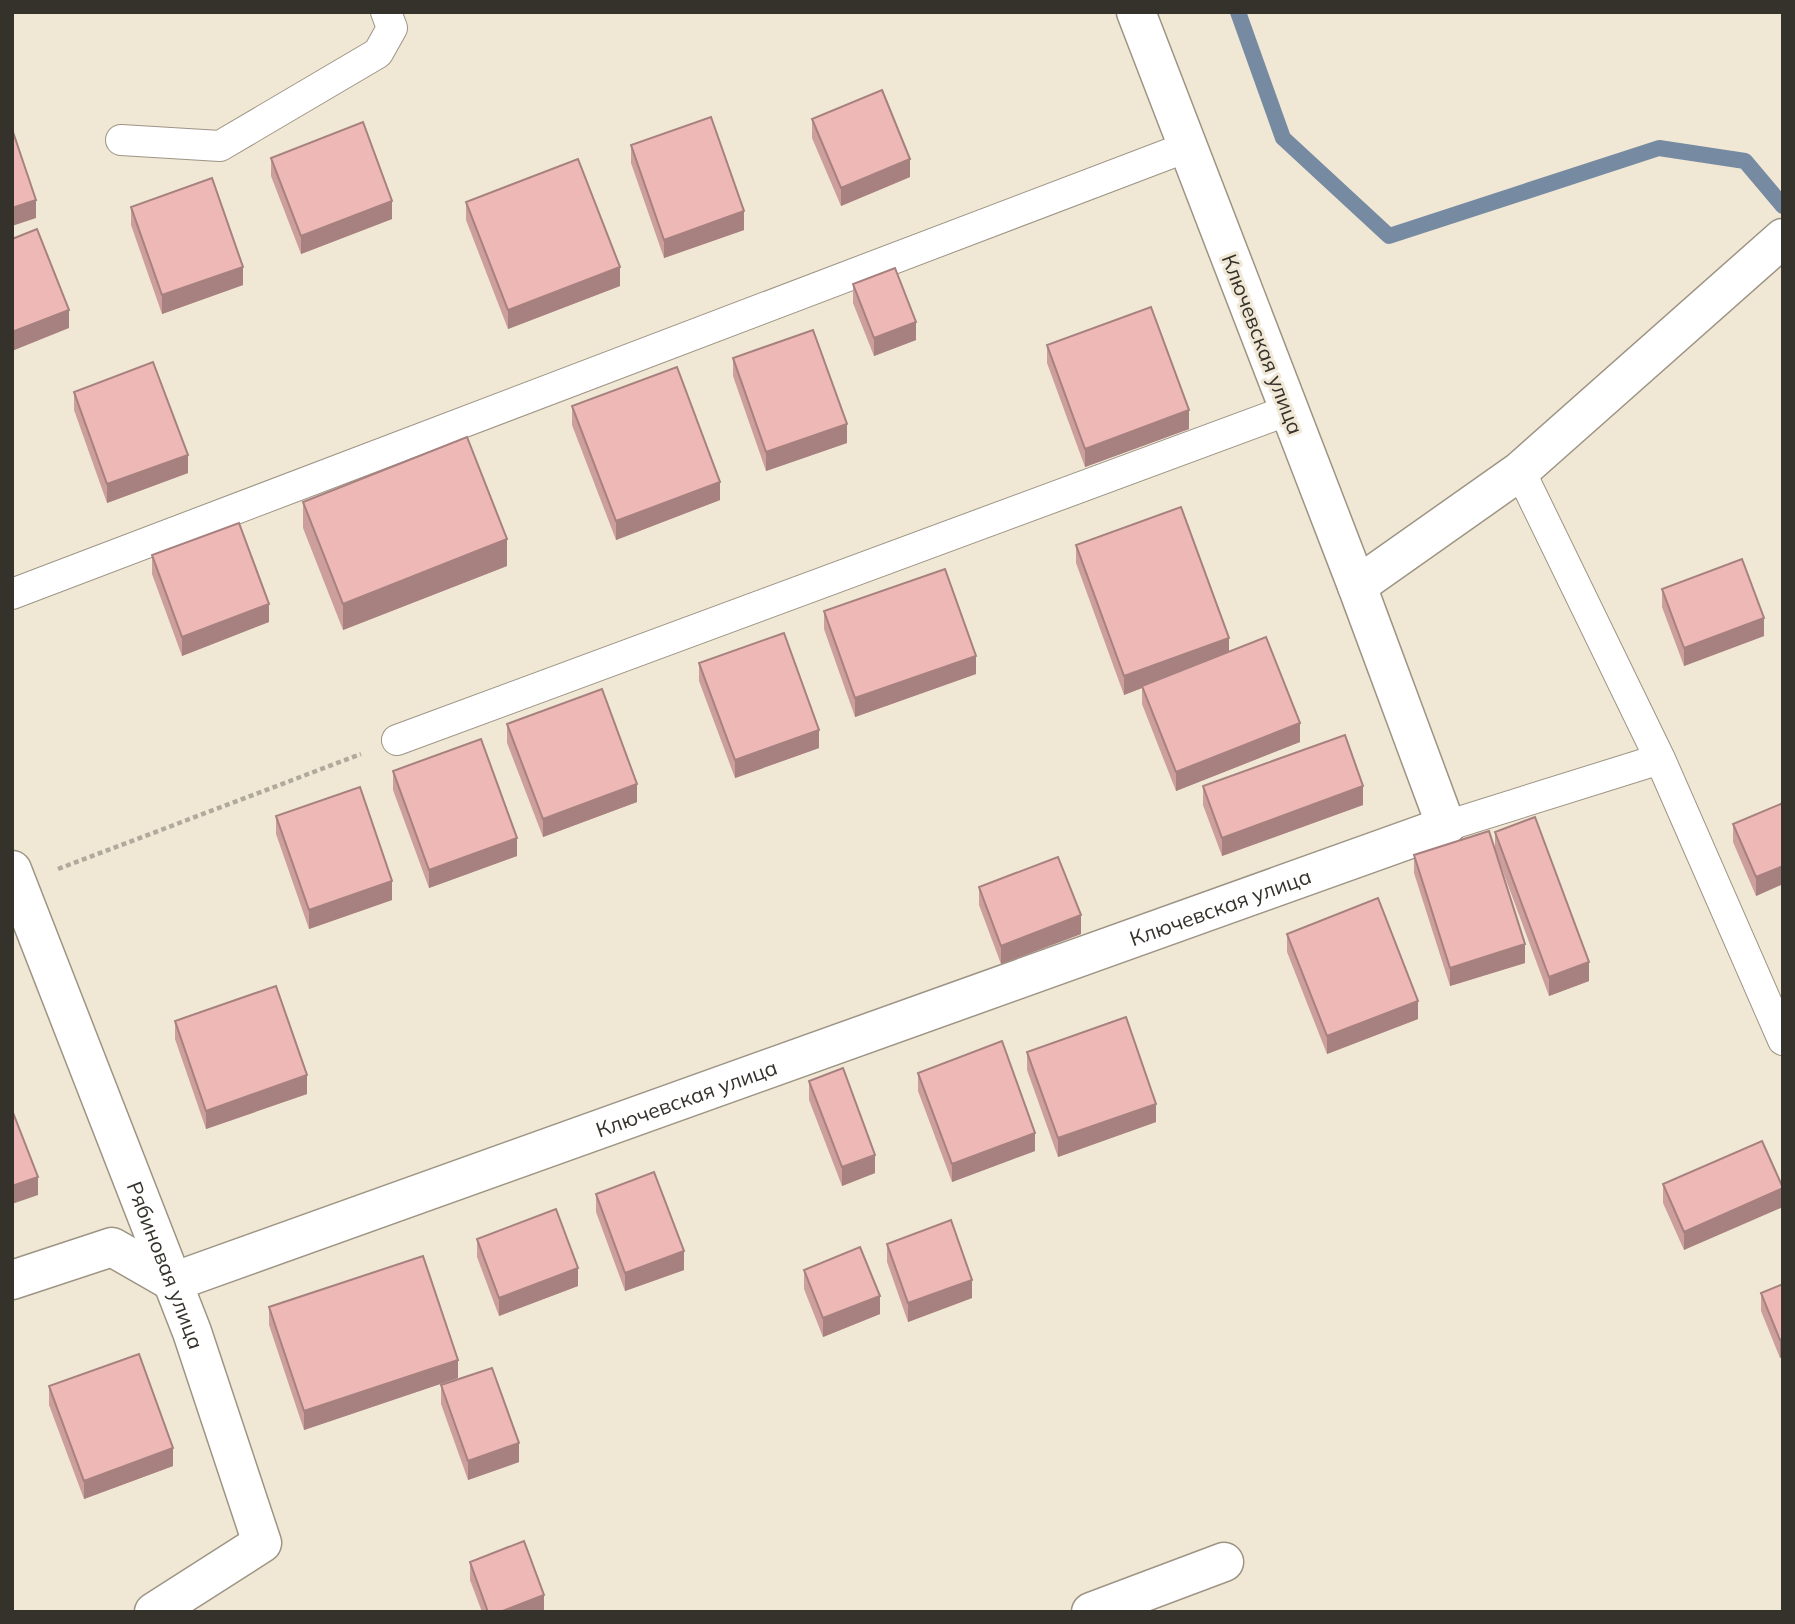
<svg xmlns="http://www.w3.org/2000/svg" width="1795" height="1624" font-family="Mulish,sans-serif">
	<rect width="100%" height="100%" fill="#f0e7d5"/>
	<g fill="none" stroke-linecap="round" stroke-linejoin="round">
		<path stroke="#768aa1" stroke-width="16" d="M 1238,12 L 1283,138 L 1389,236 L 1659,148 L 1745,161 L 1783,206"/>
		<g stroke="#9d9484" stroke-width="32">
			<path id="lane" d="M 121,140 L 220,146 L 378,53 L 392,28 L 386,12
				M 1520,471 L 1660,759 L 1783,1040
				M 12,594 L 1187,147
				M 397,740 L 1289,410
				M 1446,826 L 1660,759"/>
		</g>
		<g stroke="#9d9484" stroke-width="41">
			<g id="street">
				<path d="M 1357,586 L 1520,471 L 1783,238"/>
				<path id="s1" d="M 12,870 L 192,1332 L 262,1543 L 154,1612"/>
				<path id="s2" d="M 12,1280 L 112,1247 L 173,1282 L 1446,826 L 1357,586 L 1136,12"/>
				<path d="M 1091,1612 L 1224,1562"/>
			</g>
		</g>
		<path stroke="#b1aa9c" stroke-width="4.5" stroke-dasharray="5 3.5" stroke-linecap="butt" d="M 58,869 L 361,754"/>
		<use href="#lane" stroke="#fff" stroke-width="30"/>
		<use href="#street" stroke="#fff" stroke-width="38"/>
	</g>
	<path fill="#cc9e9c" d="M 812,119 L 910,177 L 841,206 L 812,138 Z
		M 631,145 L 744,230 L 664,258 L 631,163 Z
		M 271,158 L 392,219 L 301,254 L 271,176 Z
		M 466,202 L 620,286 L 508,329 L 466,220 Z
		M 131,207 L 243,285 L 162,314 L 131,225 Z
		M 853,284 L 916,340 L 874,356 L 853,303 Z
		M 1047,345 L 1189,429 L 1085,467 L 1047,363 Z
		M 733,358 L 847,443 L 766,471 L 733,376 Z
		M 74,392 L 188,473 L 107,503 L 74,410 Z
		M 572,406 L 720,500 L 616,540 L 572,425 Z
		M 303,502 L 507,566 L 343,630 L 303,528 Z
		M 1076,545 L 1229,652 L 1300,742 L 1176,791 L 1142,704 L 1142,688 L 1124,695 L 1076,563 Z
		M 152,555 L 269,622 L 182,656 L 152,574 Z
		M 1662,589 L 1764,636 L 1684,666 L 1662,607 Z
		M 824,611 L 976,674 L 855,717 L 824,629 Z
		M 699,663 L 819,748 L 735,778 L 699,681 Z
		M 507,724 L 637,802 L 543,837 L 507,743 Z
		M 393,771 L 517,856 L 429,888 L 393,790 Z
		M 1203,786 L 1363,805 L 1222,856 L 1203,805 Z
		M 1783,803 L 1783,884 L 1756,896 L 1733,842 L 1733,824 Z
		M 276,816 L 392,900 L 309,929 L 276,834 Z
		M 1495,832 L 1589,981 L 1549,996 L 1495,850 Z
		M 1414,855 L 1525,963 L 1450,986 L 1414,873 Z
		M 979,887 L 1081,934 L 1001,964 L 979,905 Z
		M 1287,934 L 1418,1019 L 1327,1054 L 1287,952 Z
		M 175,1021 L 307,1094 L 206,1129 L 175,1039 Z
		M 1027,1052 L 1156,1122 L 1058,1157 L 1027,1070 Z
		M 918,1073 L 1035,1151 L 952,1182 L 918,1091 Z
		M 809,1081 L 875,1173 L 842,1186 L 809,1100 Z
		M 1663,1184 L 1783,1187 L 1684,1250 L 1663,1203 Z
		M 596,1194 L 684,1270 L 625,1291 L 596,1212 Z
		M 477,1239 L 578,1286 L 499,1316 L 477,1257 Z
		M 887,1244 L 972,1298 L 908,1322 L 887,1262 Z
		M 804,1270 L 880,1314 L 823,1337 L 804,1289 Z
		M 1783,1284 L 1780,1358 L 1761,1311 L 1761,1293 Z
		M 269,1307 L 458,1378 L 304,1430 L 269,1325 Z
		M 441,1385 L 519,1462 L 468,1480 L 441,1404 Z
		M 49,1386 L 173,1466 L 84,1499 L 49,1405 Z
		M 470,1562 L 544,1612 L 482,1612 L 470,1580 Z"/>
	<path fill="#a6817f" d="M 910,159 L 910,177 L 841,206 L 841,188 Z
		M 36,200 L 36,218 L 12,226 L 12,208 Z
		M 392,201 L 392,219 L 301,254 L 301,236 Z
		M 744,211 L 744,230 L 664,258 L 664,240 Z
		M 243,267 L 243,285 L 162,314 L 162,295 Z
		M 620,267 L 620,286 L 508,329 L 508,310 Z
		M 69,310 L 69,328 L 12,351 L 12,332 Z
		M 916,322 L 916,340 L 874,356 L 874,338 Z
		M 1189,410 L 1189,429 L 1085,467 L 1085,449 Z
		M 847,424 L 847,443 L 766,471 L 766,452 Z
		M 188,455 L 188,473 L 107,503 L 107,484 Z
		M 720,482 L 720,500 L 616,540 L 616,521 Z
		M 507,539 L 507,566 L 343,630 L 343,604 Z
		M 269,604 L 269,622 L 182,656 L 182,637 Z
		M 1764,618 L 1764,636 L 1684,666 L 1684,648 Z
		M 1229,638 L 1229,657 L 1142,686 L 1142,688 L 1124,695 L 1124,676 Z
		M 976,656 L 976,674 L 855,717 L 855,698 Z
		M 1300,723 L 1300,742 L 1176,791 L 1176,772 Z
		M 819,730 L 819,748 L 735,778 L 735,760 Z
		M 637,784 L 637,802 L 543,837 L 543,819 Z
		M 1363,786 L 1363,805 L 1222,856 L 1222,838 Z
		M 517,838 L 517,856 L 429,888 L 429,870 Z
		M 1783,866 L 1783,884 L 1756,896 L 1756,877 Z
		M 392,881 L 392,900 L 309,929 L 309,910 Z
		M 1081,915 L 1081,934 L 1001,964 L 1001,946 Z
		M 1525,944 L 1525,963 L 1450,986 L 1450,968 Z
		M 1589,962 L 1589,981 L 1549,996 L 1549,977 Z
		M 1418,1001 L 1418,1019 L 1327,1054 L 1327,1036 Z
		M 307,1075 L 307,1094 L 206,1129 L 206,1111 Z
		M 1156,1104 L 1156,1122 L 1058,1157 L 1058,1138 Z
		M 1035,1133 L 1035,1151 L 952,1182 L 952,1164 Z
		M 875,1155 L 875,1173 L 842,1186 L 842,1167 Z
		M 38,1177 L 38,1195 L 12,1204 L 12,1186 Z
		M 1783,1188 L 1783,1207 L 1684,1250 L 1684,1232 Z
		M 684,1251 L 684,1270 L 625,1291 L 625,1273 Z
		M 578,1268 L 578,1286 L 499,1316 L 499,1298 Z
		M 972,1280 L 972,1298 L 908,1322 L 908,1303 Z
		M 880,1296 L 880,1314 L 823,1337 L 823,1318 Z
		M 1783,1339 L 1783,1357 L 1780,1358 L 1780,1340 Z
		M 458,1360 L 458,1378 L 304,1430 L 304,1411 Z
		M 519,1443 L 519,1462 L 468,1480 L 468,1461 Z
		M 173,1448 L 173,1466 L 84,1499 L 84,1481 Z
		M 544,1595 L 544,1612 L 500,1612 Z"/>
	<path fill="#edb8b5" stroke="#a6817f" stroke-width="2" d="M 882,90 L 910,159 L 841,188 L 812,119 Z
		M 711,117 L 744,211 L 664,240 L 631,145 Z
		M 363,122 L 392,201 L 301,236 L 271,158 Z
		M 12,129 L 36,200 L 12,208 Z
		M 578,159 L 620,267 L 508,310 L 466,202 Z
		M 212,178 L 243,267 L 162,295 L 131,207 Z
		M 37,229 L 69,310 L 12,332 L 12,239 Z
		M 895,268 L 916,322 L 874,338 L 853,284 Z
		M 1151,307 L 1189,410 L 1085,449 L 1047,345 Z
		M 813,330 L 847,424 L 766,452 L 733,358 Z
		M 153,362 L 188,455 L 107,484 L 74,392 Z
		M 677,367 L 720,482 L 616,521 L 572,406 Z
		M 467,437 L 507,539 L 343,604 L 303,502 Z
		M 1181,507 L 1229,638 L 1124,676 L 1076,545 Z
		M 239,523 L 269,604 L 182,637 L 152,555 Z
		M 1742,559 L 1764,618 L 1684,648 L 1662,589 Z
		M 945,569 L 976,656 L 855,698 L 824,611 Z
		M 784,633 L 819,730 L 735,760 L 699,663 Z
		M 1266,637 L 1300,723 L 1176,772 L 1142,686 Z
		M 602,689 L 637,784 L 543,819 L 507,724 Z
		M 1345,735 L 1363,786 L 1222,838 L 1203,786 Z
		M 481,739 L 517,838 L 429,870 L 393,771 Z
		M 360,787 L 392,881 L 309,910 L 276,816 Z
		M 1783,803 L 1783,866 L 1756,877 L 1733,824 Z
		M 1535,817 L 1589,962 L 1549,977 L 1495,832 Z
		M 1489,831 L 1525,944 L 1450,968 L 1414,855 Z
		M 1058,857 L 1081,915 L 1001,946 L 979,887 Z
		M 1378,898 L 1418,1001 L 1327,1036 L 1287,934 Z
		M 276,986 L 307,1075 L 206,1111 L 175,1021 Z
		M 1126,1017 L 1156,1104 L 1058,1138 L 1027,1052 Z
		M 1002,1041 L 1035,1133 L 952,1164 L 918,1073 Z
		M 843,1068 L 875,1155 L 842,1167 L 809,1081 Z
		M 12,1110 L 38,1177 L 12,1186 Z
		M 1762,1141 L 1783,1188 L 1684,1232 L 1663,1184 Z
		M 654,1172 L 684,1251 L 625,1273 L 596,1194 Z
		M 556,1209 L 578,1268 L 499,1298 L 477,1239 Z
		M 951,1220 L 972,1280 L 908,1303 L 887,1244 Z
		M 860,1247 L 880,1296 L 823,1318 L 804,1270 Z
		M 423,1256 L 458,1360 L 304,1411 L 269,1307 Z
		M 1783,1284 L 1783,1339 L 1780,1340 L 1761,1293 Z
		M 139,1354 L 173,1448 L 84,1481 L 49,1386 Z
		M 492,1368 L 519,1443 L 468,1461 L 441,1385 Z
		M 524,1541 L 544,1595 L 500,1612 L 488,1612 L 470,1562 Z"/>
	<g text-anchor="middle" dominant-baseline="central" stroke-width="6" stroke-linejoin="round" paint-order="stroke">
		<g font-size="21" fill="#35322b" stroke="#f0e7d5">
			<text transform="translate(1263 344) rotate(69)">Ключевская улица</text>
			<text stroke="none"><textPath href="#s2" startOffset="1288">Ключевская улица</textPath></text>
			<text stroke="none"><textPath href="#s2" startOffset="721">Ключевская улица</textPath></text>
			<text stroke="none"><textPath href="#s1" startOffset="424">Рябиновая улица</textPath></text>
		</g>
	</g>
	<rect width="1795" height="1624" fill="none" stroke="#35322b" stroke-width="28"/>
</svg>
